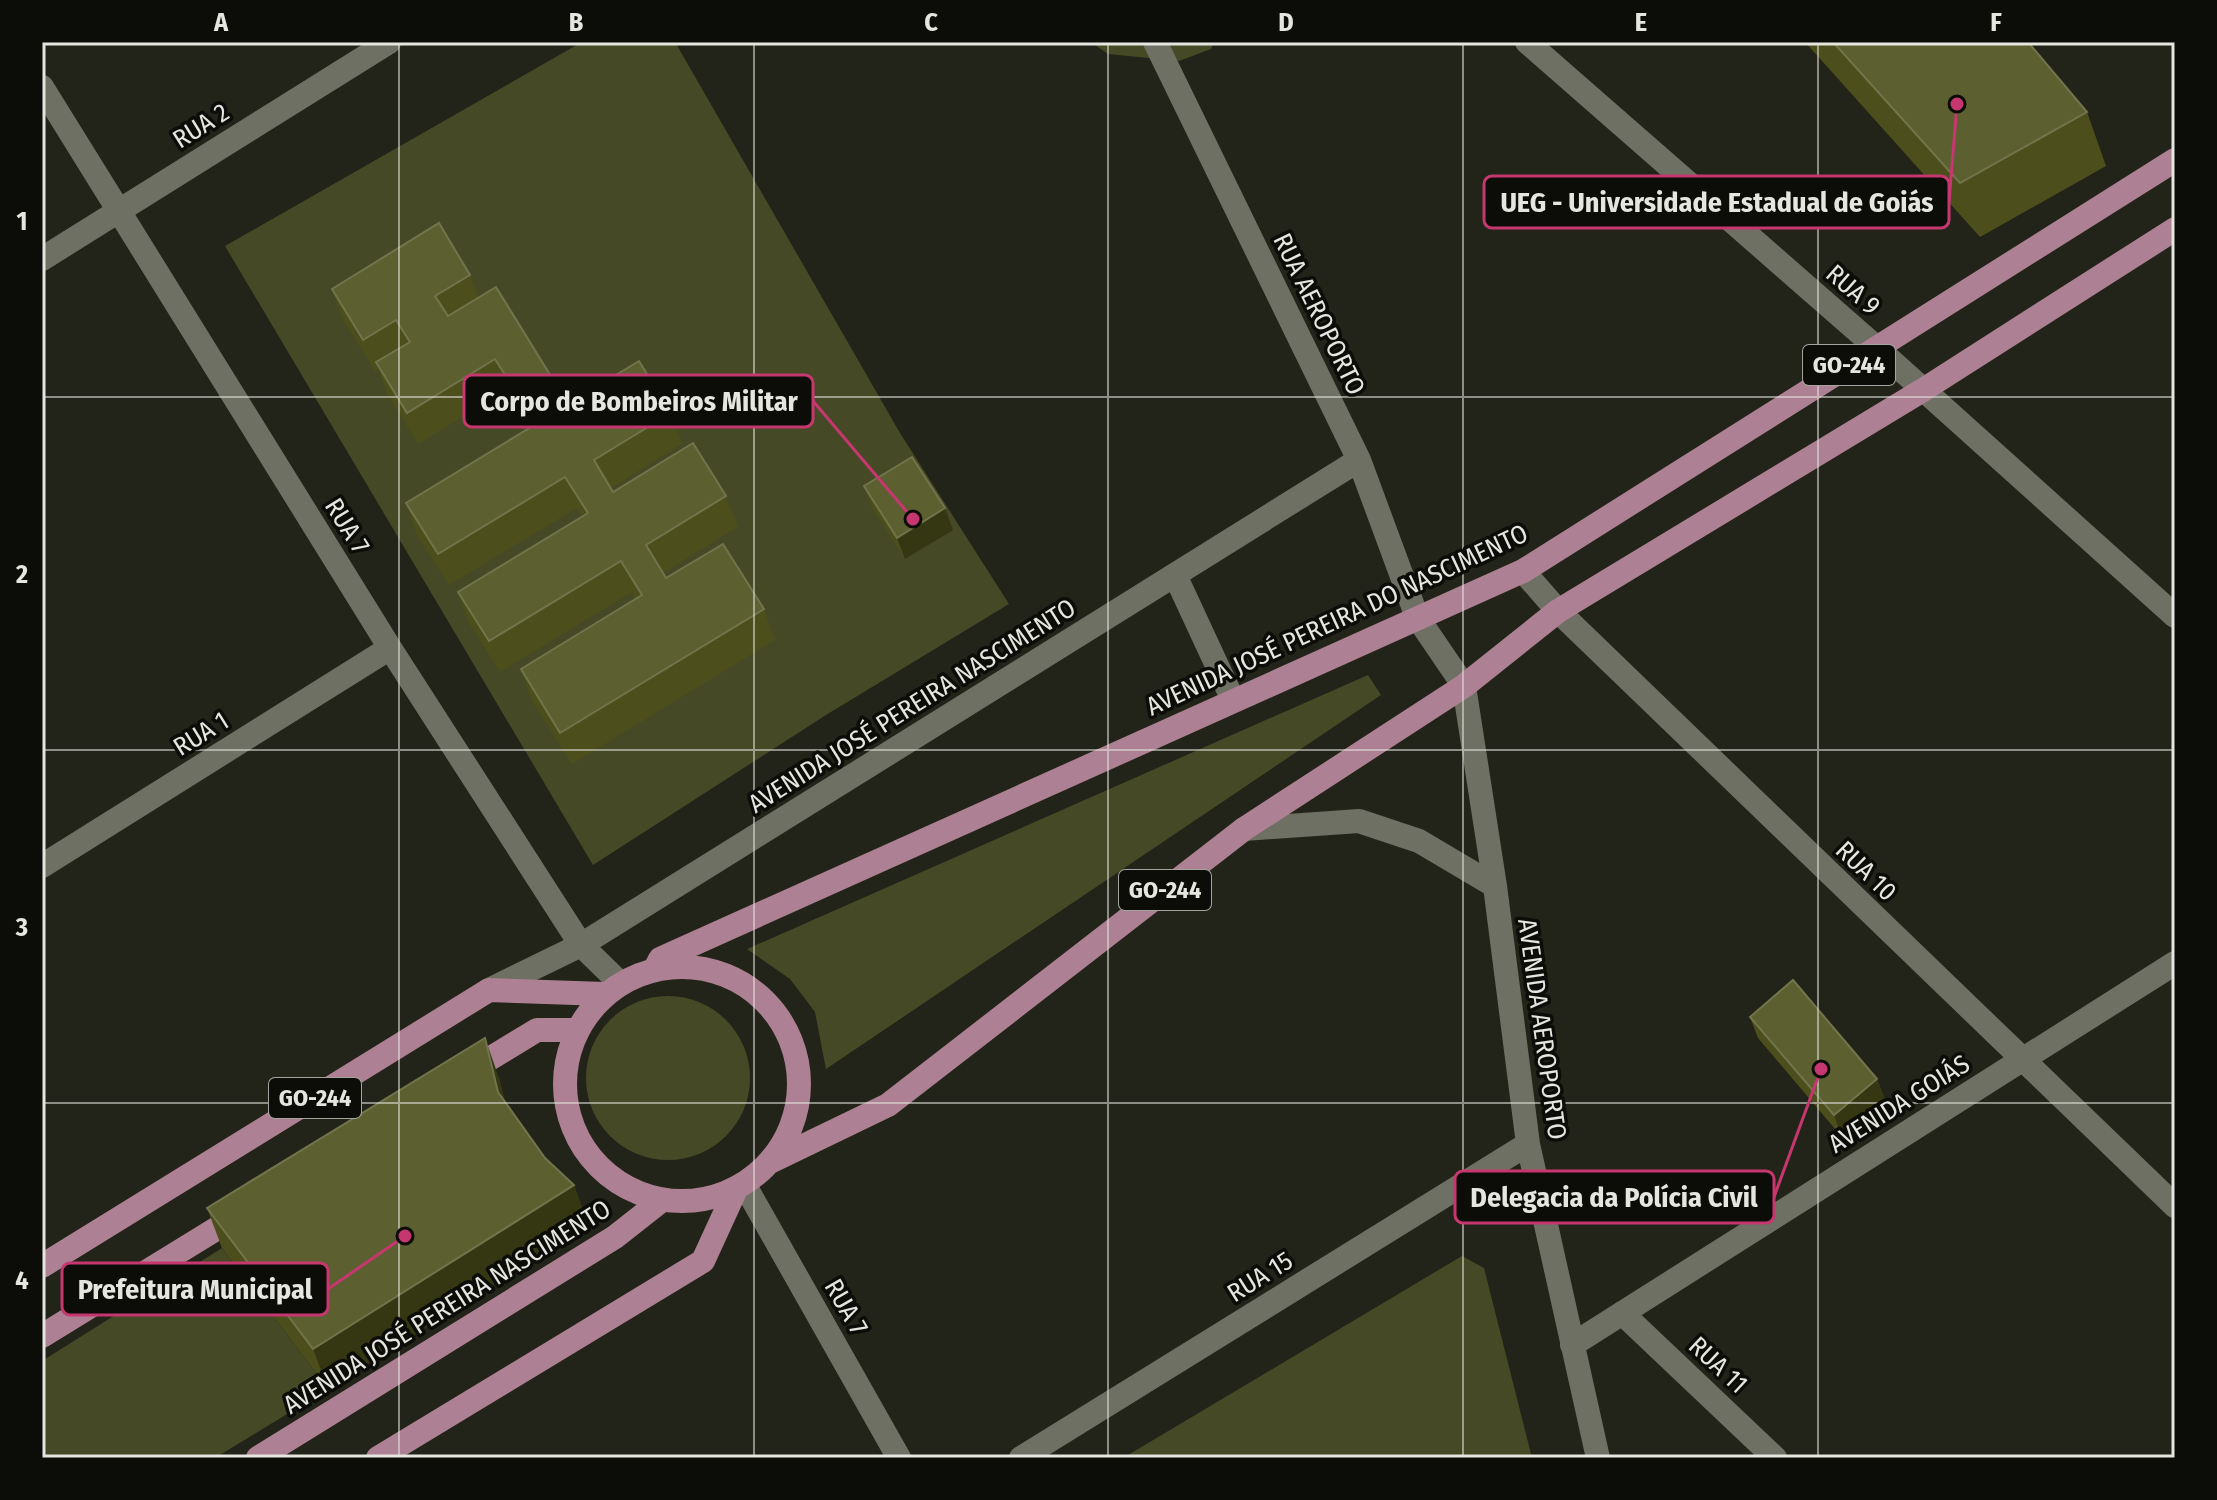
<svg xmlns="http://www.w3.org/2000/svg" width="2217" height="1500" font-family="'Fira Sans Condensed',sans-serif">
	<rect width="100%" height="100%" fill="#232419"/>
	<path fill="#464926" d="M 582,42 L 675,42 L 900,433 L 1009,604 L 826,715 L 593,865 L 225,246 Z
		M 1091,42 L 1214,42 L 1211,49 L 1179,61 L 1108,54 Z
		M 1368,675 L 1381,695 L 826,1069 L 815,1012 L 790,979 L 747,949 Z
		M586 1078a82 82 0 1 1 164 0a82 82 0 1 1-164 0Z
		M 222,1248 L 328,1389 L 215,1458 L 42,1458 L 42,1361 Z
		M 1462,1256 L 1484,1268 L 1532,1458 L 1123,1458 Z"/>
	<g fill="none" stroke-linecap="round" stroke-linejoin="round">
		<path stroke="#6f7064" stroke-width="24" d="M 1155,42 L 1359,460 L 1417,617 L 1464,686 L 1495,886 L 1528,1144 L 1598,1458
			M 1527,42 L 1877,348 L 2175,616
			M 42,87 L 390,648 L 581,945 L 620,983
			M 42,259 L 389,42
			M 1523,571 L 1558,611 L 2175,1206
			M 1175,575 L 1233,700
			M 1244,829 L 1359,821 L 1419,841 L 1495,886
			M 42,866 L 390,648
			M 489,990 L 581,945 L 1359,460
			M 1622,1313 L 1775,1458
			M 1572,1345 L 2175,963
			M 1021,1458 L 1528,1144"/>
		<path stroke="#6f7064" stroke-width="24" d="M 744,1184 L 899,1458"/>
		<path stroke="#ae8093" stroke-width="24" d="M565 1084a117 117 0 1 1 234 0a117 117 0 1 1-234 0Z
			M 655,969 L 660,959 L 1523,571 L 2175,160
			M 463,1075 L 537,1030 L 576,1030
			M 770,1162 L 888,1105 L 1244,829 L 1464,686 L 1558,611 L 1923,390 L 2175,229
			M 42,1266 L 489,990 L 605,994
			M 42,1336 L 242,1213
			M 258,1458 L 615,1237 L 662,1200
			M 378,1458 L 703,1261 L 736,1189"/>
	</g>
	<path fill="#4c4f1c" d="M 1805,42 L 2028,42 L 2087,112 L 2106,166 L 1980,237 Z
		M 470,275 L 479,298 L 568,404 L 671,413 L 682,444 L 611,488 L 613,492 L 726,496 L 738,527 L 663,573 L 666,578 L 764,609 L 775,640 L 572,764 L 532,701 L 521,669 L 636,599 L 632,592 L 500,672 L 469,623 L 458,592 L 582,516 L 577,508 L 449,585 L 417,535 L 406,503 L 530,428 L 507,390 L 418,444 L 387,393 L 378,369 L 375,371 L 343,320 L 332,289 Z
		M 864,486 L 953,530 L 905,559 L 872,508 Z
		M 1750,1017 L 1877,1079 L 1885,1100 L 1841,1136 L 1758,1038 Z
		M 499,1078 L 505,1102 L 545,1158 L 574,1185 L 588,1225 L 328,1389 L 222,1248 L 207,1208 Z"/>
	<path fill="#343712" d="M 945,508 L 953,530 L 905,559 L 897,538 Z
		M 485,1038 L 499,1078 L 512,1131 L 498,1092 Z
		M 1877,1079 L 1885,1100 L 1841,1136 L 1834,1115 Z
		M 574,1185 L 588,1225 L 328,1389 L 313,1349 Z"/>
	<path fill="#5c6031" stroke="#72754c" stroke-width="2" d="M 1833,42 L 2028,42 L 2087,112 L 1960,183 Z
		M 439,223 L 470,275 L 435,296 L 448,316 L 496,287 L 568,404 L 639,361 L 671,413 L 594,460 L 613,492 L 693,443 L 726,496 L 646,545 L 666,578 L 723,544 L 764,609 L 560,733 L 521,669 L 642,595 L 621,561 L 489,641 L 458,592 L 588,513 L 565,477 L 438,554 L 406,503 L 536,424 L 495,359 L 407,413 L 376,362 L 410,342 L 396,320 L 363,340 L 332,289 Z
		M 912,457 L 945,508 L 897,538 L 864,486 Z
		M 1793,980 L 1877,1079 L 1834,1115 L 1750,1017 Z
		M 485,1038 L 498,1092 L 545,1158 L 574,1185 L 313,1349 L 207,1208 Z"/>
	<path fill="none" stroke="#e5e6df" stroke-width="2" stroke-opacity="0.55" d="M 399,42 L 399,1458M 754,42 L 754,1458M 1108,42 L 1108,1458M 1463,42 L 1463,1458M 1818,42 L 1818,1458M 42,397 L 2175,397M 42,750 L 2175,750M 42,1103 L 2175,1103"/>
	<g text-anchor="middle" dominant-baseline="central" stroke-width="7" stroke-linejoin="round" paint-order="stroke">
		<g fill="#0c0d08" stroke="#a4a59e" stroke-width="2">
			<rect x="1803" y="345" width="92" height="40" rx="6"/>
			<rect x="1119" y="870" width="92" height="40" rx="6"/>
			<rect x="269" y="1078" width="92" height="40" rx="6"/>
		</g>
		<g font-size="24" font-weight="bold" fill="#e5e6df">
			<text x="1849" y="365">GO-244</text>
			<text x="1165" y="890">GO-244</text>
			<text x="315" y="1098">GO-244</text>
		</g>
		<g font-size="26" fill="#e5e6df" stroke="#0c0d08">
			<text transform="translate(201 126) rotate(-32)">RUA 2</text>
			<text transform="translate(1853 290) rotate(41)">RUA 9</text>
			<text transform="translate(1319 314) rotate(64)">RUA AEROPORTO</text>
			<text transform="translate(347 526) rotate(58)">RUA 7</text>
			<text transform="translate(1337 620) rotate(-25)">AVENIDA JOSÉ PEREIRA DO NASCIMENTO</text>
			<text transform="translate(912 706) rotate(-32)">AVENIDA JOSÉ PEREIRA NASCIMENTO</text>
			<text transform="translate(201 734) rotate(-32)">RUA 1</text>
			<text transform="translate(1866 871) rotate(44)">RUA 10</text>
			<text transform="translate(1542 1029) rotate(82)">AVENIDA AEROPORTO</text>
			<text transform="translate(1899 1104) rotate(-32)">AVENIDA GOIÁS</text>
			<text transform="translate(1260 1277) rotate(-32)">RUA 15</text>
			<text transform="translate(447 1307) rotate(-32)">AVENIDA JOSÉ PEREIRA NASCIMENTO</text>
			<text transform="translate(846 1307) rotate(60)">RUA 7</text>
			<text transform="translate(1718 1365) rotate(43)">RUA 11</text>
		</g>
	</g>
	<path fill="none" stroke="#c7376f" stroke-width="3" d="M1957 104L1949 202M913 519L813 401M1821 1069L1774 1197M405 1236L328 1289"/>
	<g fill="#c7376f" stroke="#0c0d08" stroke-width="3">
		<circle cx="1957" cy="104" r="8"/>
		<circle cx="913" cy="519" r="8"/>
		<circle cx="1821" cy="1069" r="8"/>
		<circle cx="405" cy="1236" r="8"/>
	</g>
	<g fill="#0c0d08" stroke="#c7376f" stroke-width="3">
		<rect x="1484" y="176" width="465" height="52" rx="8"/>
		<rect x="464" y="375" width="349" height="52" rx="8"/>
		<rect x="1455" y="1171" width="319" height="52" rx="8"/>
		<rect x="62" y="1263" width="266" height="52" rx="8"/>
	</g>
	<g font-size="28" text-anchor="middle" font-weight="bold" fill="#e5e6df">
		<text x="1717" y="212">UEG - Universidade Estadual de Goiás</text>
		<text x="639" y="411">Corpo de Bombeiros Militar</text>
		<text x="1614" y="1207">Delegacia da Polícia Civil</text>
		<text x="195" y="1299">Prefeitura Municipal</text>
	</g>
	<rect width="2217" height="1500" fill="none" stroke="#0c0d08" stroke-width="88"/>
	<rect x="44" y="44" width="2129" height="1412" fill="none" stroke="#e5e6df" stroke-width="3"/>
	<g font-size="26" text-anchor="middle" font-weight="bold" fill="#e5e6df">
		<text x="221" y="31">A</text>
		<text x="576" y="31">B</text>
		<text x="931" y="31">C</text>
		<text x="1286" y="31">D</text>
		<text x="1641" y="31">E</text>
		<text x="1996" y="31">F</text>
		<text x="22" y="230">1</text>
		<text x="22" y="583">2</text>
		<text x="22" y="936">3</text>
		<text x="22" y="1289">4</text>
	</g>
</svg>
